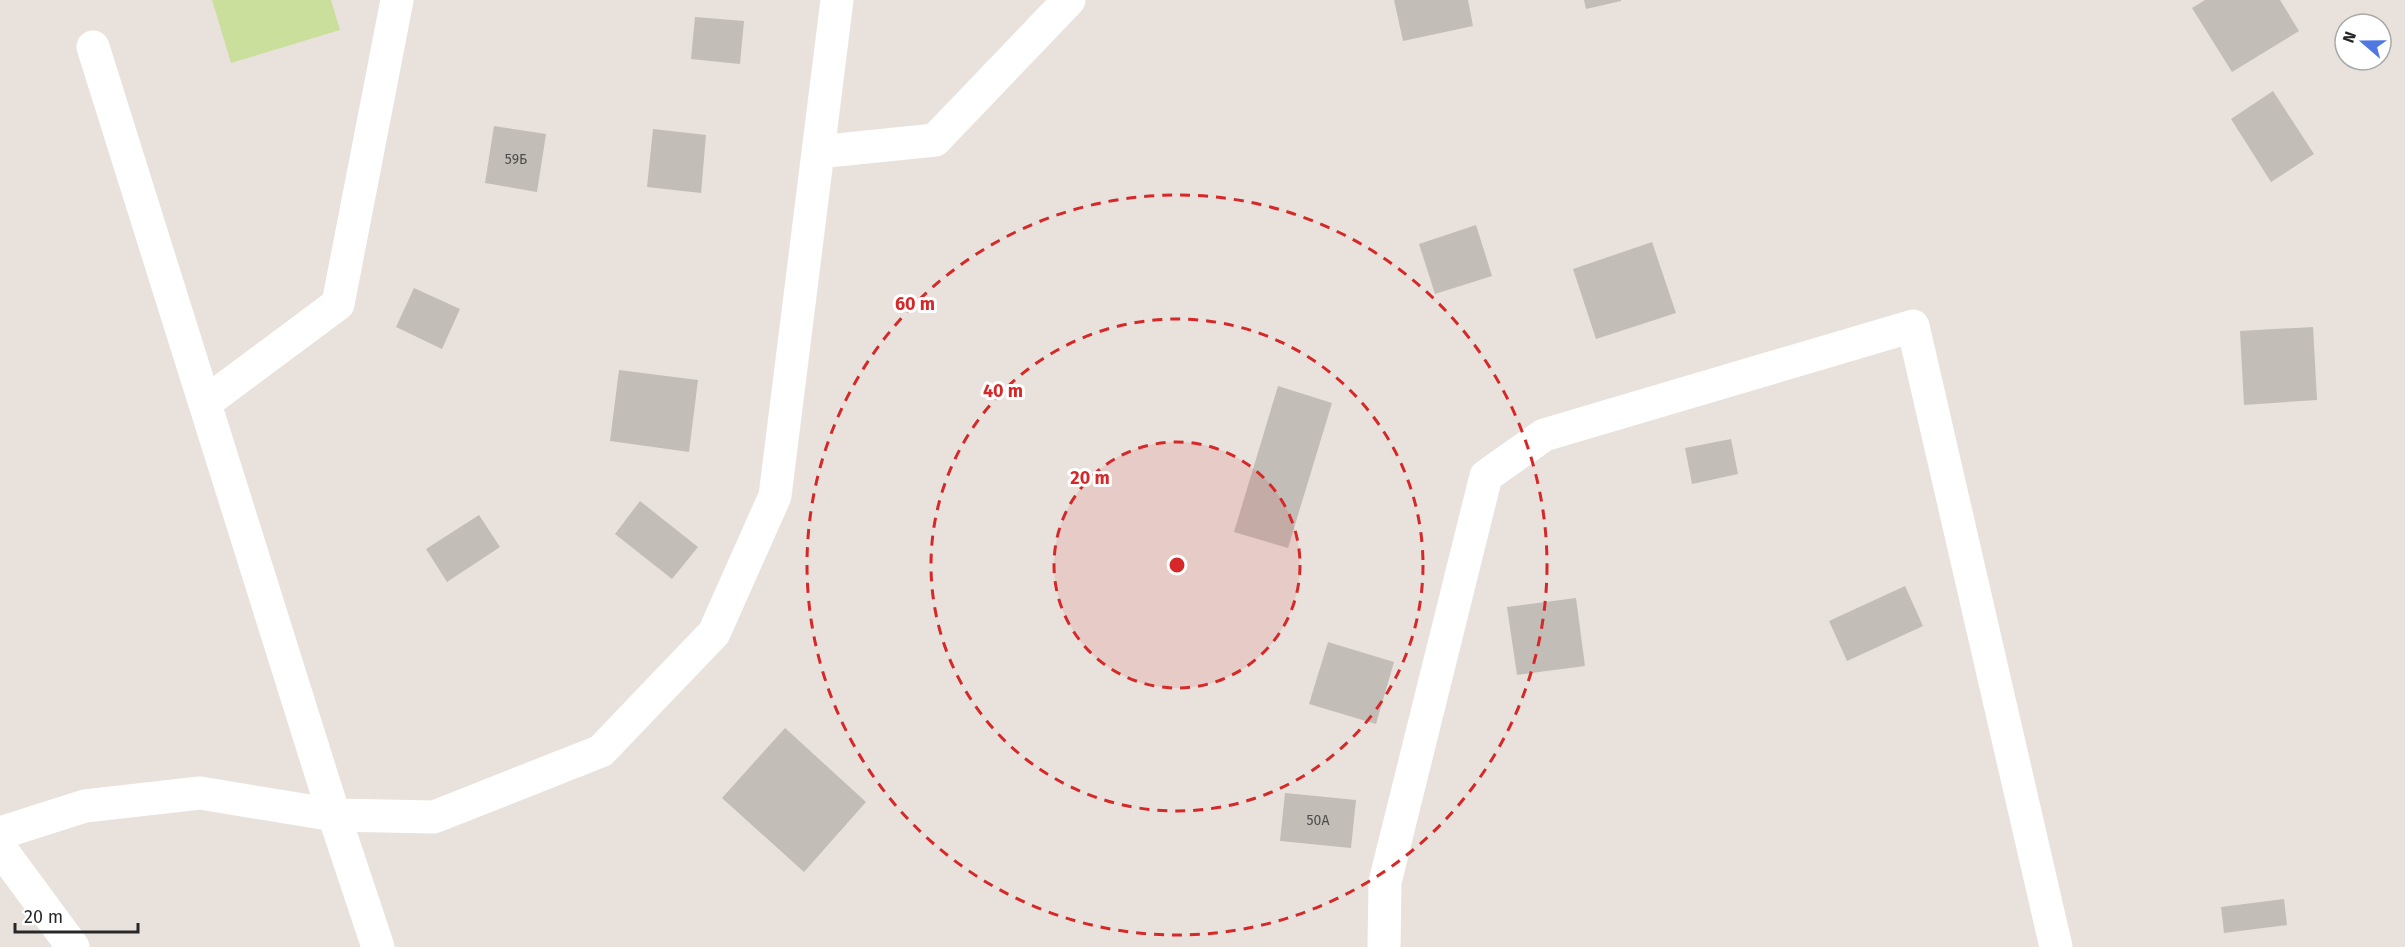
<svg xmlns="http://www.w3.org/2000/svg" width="2405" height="947" font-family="'Fira Sans',sans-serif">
	<rect width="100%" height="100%" fill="#e9e2dc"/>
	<path fill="#c9df9b" d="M 212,0 L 331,0 L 340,30 L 231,63 Z"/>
	<path fill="#c2bdb7" d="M 1394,0 L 1468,0 L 1473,26 L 1403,41 Z
		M 1584,0 L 1621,0 L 1621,1 L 1586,9 Z
		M 2205,0 L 2280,0 L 2299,31 L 2232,72 L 2192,8 Z
		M 695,17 L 744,21 L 740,64 L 691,59 Z
		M 2273,91 L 2314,154 L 2271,182 L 2231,119 Z
		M 494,126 L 546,134 L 537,192 L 485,183 Z
		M 653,129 L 706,135 L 701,193 L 647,187 Z
		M 1476,225 L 1492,276 L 1435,294 L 1419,244 Z
		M 1652,242 L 1676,313 L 1596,339 L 1573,269 Z
		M 414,288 L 460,309 L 442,349 L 396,327 Z
		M 2313,327 L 2317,400 L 2244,405 L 2240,331 Z
		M 619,370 L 698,380 L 689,452 L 610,441 Z
		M 1278,386 L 1332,403 L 1288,548 L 1234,532 Z
		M 1731,439 L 1738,474 L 1692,484 L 1685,448 Z
		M 640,501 L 698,547 L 672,579 L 615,534 Z
		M 479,515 L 500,547 L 447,582 L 426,549 Z
		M 1905,586 L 1923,626 L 1847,661 L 1829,621 Z
		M 1576,598 L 1585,666 L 1517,675 L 1507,607 Z
		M 1328,642 L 1394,662 L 1376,724 L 1309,704 Z
		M 785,728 L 866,802 L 804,872 L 722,798 Z
		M 1285,793 L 1356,800 L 1351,848 L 1280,841 Z
		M 2284,899 L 2287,925 L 2224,933 L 2221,907 Z"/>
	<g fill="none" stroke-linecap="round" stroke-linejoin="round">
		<path stroke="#fff" stroke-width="33" d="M 93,47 L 334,815 L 378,947
			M 818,152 L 935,140 L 1069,0
			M 205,403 L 338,304 L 397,0
			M 0,833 L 85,806 L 200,793 L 334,815 L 434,817 L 601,751 L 714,633 L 775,496 L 837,0
			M 0,848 L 73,947
			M 1384,947 L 1385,882 L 1486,476 L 1544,435 L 1913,326 L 2056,947"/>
	</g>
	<circle cx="1177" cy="565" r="123" fill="#d62828" fill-opacity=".12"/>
	<g fill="none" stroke="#d62828" stroke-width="3" stroke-dasharray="10 8">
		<circle cx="1177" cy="565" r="123"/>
		<circle cx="1177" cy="565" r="246"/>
		<circle cx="1177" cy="565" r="370"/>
	</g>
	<g text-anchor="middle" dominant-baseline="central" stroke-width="6" stroke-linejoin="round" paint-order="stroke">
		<g font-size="14" fill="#4e4d4c">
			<text x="516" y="159">59Б</text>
			<text x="1318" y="820">50А</text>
		</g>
	</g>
	<circle cx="1177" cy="565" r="9" fill="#d62828" stroke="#fff" stroke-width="3"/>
	<g font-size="18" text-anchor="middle" font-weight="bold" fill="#d62828" stroke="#fff" stroke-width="6" stroke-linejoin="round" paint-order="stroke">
		<text x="915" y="310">60 m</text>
		<text x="1003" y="397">40 m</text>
		<text x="1090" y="484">20 m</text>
	</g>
	<g transform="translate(2363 42) rotate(290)"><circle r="28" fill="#ffffff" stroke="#a9a9a9" stroke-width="1.5"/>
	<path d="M0-4.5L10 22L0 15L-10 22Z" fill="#4f78e3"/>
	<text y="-9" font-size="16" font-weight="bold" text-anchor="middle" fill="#282828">N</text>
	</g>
	<path d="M15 923v9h123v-9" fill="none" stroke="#282828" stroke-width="3"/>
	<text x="24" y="923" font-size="18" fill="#282828" stroke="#ffffff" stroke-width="4.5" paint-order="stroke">20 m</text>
</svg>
